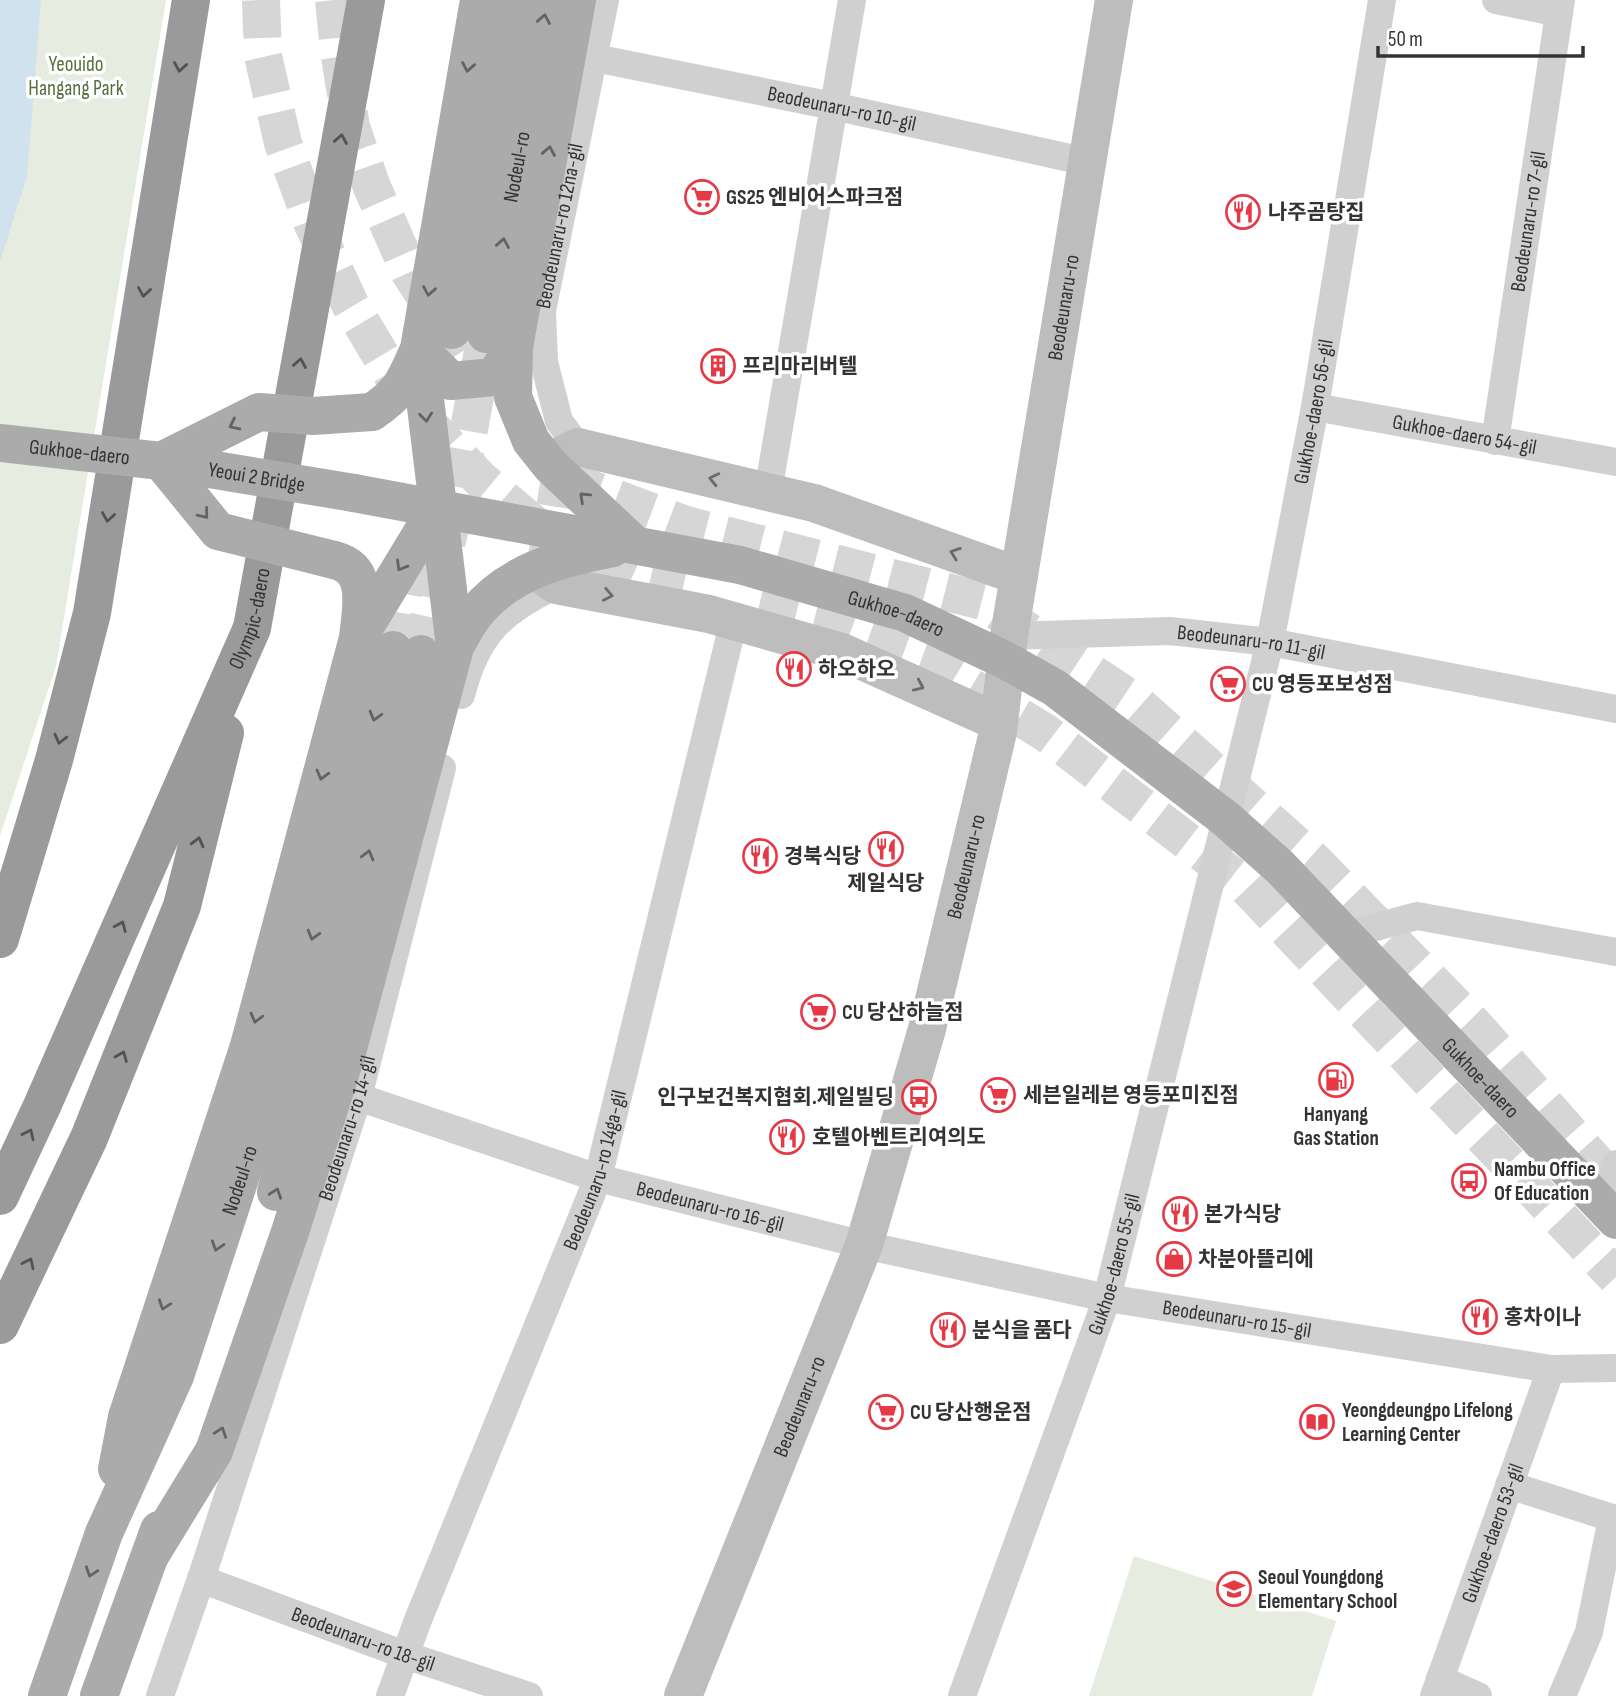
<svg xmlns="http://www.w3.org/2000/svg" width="1616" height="1696" font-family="'Sofia Sans Condensed','Noto Sans KR',sans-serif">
	<rect width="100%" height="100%" fill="#fff"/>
	<path fill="#e6ecdf" d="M 0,0 L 166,0 L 56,666 L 0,836 Z
		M 1134,1556 L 1336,1621 L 1312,1696 L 1089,1696 Z"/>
	<path fill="#cfe2ee" d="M 0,0 L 41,0 L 27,177 L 0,261 Z"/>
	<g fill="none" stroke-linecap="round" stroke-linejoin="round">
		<path stroke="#d6d6d6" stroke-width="38" stroke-dasharray="38 19" stroke-linecap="butt" d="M 546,563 L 564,454"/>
		<path stroke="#d6d6d6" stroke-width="38" stroke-dasharray="38 19" stroke-linecap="butt" d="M 393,650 L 410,552
			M 421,654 L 457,497 L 486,334"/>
		<path stroke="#d6d6d6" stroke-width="38" stroke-dasharray="38 19" stroke-linecap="butt" d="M 261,0 L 263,56 L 283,143 L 312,222 L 350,304 L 411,406 L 480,479 L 561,547 L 633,581 L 682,592
			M 334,0 L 339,50 L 351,127 L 372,187 L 410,273 L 469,363 L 497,402
			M 568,470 L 588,488 L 686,525 L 982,601 L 1134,701 L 1312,859 L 1474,1025 L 1616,1185
			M 758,610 L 837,629 L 933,664 L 1046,733 L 1247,887 L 1616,1277"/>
		<g stroke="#d0d0d0" stroke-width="28">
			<path d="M 1496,0 L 1559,13"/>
			<path id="s1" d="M 595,58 L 833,106 L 1088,162"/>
			<path id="s2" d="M 1315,407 L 1616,462"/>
			<path id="s3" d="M 1495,441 L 1561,0"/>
			<path id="s4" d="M 578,447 L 559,421 L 544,362 L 542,311 L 605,0"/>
			<path d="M 768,492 L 852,0"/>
			<path id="s5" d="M 1009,636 L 1170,631 L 1270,642 L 1616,709"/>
			<path d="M 461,695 C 477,633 500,613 556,585"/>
			<path d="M 1346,935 L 1417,916 L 1616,952"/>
			<path id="s6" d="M 358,1097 L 598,1178 L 864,1245 L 1107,1298 L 1551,1369 L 1616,1368"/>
			<path d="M 1606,1209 L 1616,1164"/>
			<path d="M 1509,1485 L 1612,1518 L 1589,1632 L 1562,1696"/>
			<path id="s7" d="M 201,1579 L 405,1655 L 529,1696"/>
			<path d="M 1440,1679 L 1478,1696"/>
			<path id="s8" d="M 160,1696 L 201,1579 L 358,1097 L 442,768"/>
			<path id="s9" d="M 390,1696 L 418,1620 L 598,1178 L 734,620"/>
			<path id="s10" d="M 962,1696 L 1107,1298 L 1270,642 L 1315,407 L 1382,0"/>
			<path id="s11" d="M 1434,1696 L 1551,1369"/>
		</g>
		<g stroke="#bdbdbd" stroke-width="38">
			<path d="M 564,454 L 578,447 L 814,503 L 1019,576"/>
			<path d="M 544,576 L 556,585 L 709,614 L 842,652 L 998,722"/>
			<path id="s12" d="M 683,1696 L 864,1245 L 927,1029 L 987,778 L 998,732 L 1009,636 L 1114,0"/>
		</g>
		<g stroke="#ababab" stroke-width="38">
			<path d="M 577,0 L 514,347 L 513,397 L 531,441 L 551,466 L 634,544"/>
			<path d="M 452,330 L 512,0"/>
			<path id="s13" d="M 486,334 L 547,0"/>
			<path d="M 419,349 L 455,647"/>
			<path d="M 419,349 L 451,381 L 494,377 L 514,347"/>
			<path d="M 372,412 C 402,392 405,380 419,349 L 479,0"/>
			<path id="s14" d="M 354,493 L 740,565 L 905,613 L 1005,660 L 1055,688 L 1226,819 L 1280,867 L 1616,1220"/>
			<path d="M 360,635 L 437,508"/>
			<path d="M 276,1192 L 421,654"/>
			<path d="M 117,1469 L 127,1417 L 249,1046 L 358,638 C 361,608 371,569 334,560"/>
			<path d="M 151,1554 L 214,1451 L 290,1232 L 347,1052 L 455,647 C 461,636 467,624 475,614 C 509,571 561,558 613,548"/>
			<path id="s15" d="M 47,1696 L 104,1533 L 175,1376 L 273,1078 L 393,650"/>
			<path d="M 99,1696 L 159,1530"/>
		</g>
		<g stroke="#9a9a9a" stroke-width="38">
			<path d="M 0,939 L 54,760 L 92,613 L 191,0"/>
			<path id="s16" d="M 0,1196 L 42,1106 L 252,628 L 366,0"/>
			<path d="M 0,1325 L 89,1138 L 182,906 L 225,733"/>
		</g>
		<g stroke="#ababab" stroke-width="38">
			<path id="s17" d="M 0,443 L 161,461 L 354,493"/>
			<path d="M 161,461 L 259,412 L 313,416 L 372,412"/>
			<path d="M 161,461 L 218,531 L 334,560"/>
		</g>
	</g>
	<defs><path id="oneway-chevron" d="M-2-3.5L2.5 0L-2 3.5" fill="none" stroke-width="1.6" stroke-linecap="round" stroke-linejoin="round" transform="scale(1.75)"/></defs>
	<g stroke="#636363">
		<use href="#oneway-chevron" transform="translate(544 19) rotate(-80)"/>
		<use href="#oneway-chevron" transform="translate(468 67) rotate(100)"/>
		<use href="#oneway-chevron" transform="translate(549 151) rotate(-80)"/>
		<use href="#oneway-chevron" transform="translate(503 243) rotate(-80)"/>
		<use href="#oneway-chevron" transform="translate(429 291) rotate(100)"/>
		<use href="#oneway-chevron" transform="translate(426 417) rotate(84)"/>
		<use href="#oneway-chevron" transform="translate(234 425) rotate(154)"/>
		<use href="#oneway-chevron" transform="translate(584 497) rotate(-137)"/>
		<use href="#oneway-chevron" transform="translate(204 514) rotate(51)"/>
		<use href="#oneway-chevron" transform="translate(401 566) rotate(121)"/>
		<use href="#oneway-chevron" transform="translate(375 716) rotate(106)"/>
		<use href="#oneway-chevron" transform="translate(322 775) rotate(105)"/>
		<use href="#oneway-chevron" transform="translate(368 855) rotate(-75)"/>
		<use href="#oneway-chevron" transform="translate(313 935) rotate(106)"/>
		<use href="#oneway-chevron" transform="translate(256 1018) rotate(105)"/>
		<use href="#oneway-chevron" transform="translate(276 1193) rotate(-71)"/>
		<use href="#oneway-chevron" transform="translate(217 1246) rotate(108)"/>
		<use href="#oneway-chevron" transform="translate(164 1305) rotate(109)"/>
		<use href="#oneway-chevron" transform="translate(221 1432) rotate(-71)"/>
		<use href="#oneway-chevron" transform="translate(91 1572) rotate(109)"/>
	</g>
	<g stroke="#525252">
		<use href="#oneway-chevron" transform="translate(180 67) rotate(99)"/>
		<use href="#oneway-chevron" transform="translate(341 139) rotate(-80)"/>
		<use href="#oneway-chevron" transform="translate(144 292) rotate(99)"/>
		<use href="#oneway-chevron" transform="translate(300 363) rotate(-80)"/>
		<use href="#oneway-chevron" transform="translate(108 517) rotate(99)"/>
		<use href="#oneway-chevron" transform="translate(60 739) rotate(104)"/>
		<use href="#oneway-chevron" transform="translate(198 842) rotate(-76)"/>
		<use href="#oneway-chevron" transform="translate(121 926) rotate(-66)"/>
		<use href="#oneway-chevron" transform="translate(122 1056) rotate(-68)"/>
		<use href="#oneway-chevron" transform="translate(29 1134) rotate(-65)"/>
		<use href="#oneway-chevron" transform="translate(29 1263) rotate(-65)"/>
	</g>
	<g stroke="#6a6a6a">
		<use href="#oneway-chevron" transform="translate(714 479) rotate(-167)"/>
		<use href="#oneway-chevron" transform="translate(955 553) rotate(-160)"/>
		<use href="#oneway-chevron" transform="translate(608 595) rotate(11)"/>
		<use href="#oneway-chevron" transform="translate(919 686) rotate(24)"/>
	</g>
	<defs>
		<g id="supermarket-ring" transform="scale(1.75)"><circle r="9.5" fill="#fff" stroke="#e63946" stroke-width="1.5"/><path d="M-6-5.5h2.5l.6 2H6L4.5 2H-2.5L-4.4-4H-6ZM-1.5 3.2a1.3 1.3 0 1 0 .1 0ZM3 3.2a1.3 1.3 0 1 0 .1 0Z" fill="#e63946"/></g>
		<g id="restaurant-ring" transform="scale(1.75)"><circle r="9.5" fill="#fff" stroke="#e63946" stroke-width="1.5"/><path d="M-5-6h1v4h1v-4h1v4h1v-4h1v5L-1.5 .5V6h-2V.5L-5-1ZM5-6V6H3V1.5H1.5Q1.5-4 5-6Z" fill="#e63946"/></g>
		<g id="building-ring" transform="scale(1.75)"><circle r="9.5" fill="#fff" stroke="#e63946" stroke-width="1.5"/><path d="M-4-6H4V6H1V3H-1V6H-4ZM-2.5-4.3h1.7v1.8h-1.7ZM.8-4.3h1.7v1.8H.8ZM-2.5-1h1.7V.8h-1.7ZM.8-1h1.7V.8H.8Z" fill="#e63946"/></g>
		<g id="fuel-ring" transform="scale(1.75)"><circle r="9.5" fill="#fff" stroke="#e63946" stroke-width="1.5"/><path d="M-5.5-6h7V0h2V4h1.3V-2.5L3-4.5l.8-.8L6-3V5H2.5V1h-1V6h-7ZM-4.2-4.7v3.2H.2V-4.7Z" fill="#e63946"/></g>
		<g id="bus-ring" transform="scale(1.75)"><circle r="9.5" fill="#fff" stroke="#e63946" stroke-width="1.5"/><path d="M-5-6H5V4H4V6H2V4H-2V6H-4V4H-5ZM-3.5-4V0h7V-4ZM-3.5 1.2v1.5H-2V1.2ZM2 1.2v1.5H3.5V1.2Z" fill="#e63946"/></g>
		<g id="shop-ring" transform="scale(1.75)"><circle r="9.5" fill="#fff" stroke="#e63946" stroke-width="1.5"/><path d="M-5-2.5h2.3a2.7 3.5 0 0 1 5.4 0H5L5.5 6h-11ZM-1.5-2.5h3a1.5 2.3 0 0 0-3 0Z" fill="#e63946"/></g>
		<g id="library-ring" transform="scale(1.75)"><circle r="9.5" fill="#fff" stroke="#e63946" stroke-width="1.5"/><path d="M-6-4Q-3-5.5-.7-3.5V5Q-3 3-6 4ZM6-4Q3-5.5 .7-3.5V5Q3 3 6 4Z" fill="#e63946"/></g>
		<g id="school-ring" transform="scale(1.75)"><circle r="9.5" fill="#fff" stroke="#e63946" stroke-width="1.5"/><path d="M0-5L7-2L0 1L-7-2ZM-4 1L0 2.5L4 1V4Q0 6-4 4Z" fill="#e63946"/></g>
	</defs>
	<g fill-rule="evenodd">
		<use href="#supermarket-ring" x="702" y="197"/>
		<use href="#restaurant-ring" x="1243" y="212"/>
		<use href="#building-ring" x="718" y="366"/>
		<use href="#restaurant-ring" x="794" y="669"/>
		<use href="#supermarket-ring" x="1228" y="684"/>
		<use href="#restaurant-ring" x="886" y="849"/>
		<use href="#restaurant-ring" x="760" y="856"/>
		<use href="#supermarket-ring" x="818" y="1012"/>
		<use href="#fuel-ring" x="1336" y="1080"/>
		<use href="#supermarket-ring" x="998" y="1095"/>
		<use href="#bus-ring" x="919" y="1097"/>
		<use href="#restaurant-ring" x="787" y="1137"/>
		<use href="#bus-ring" x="1469" y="1181"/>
		<use href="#restaurant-ring" x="1180" y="1214"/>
		<use href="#shop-ring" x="1174" y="1259"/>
		<use href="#restaurant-ring" x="1480" y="1317"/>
		<use href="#restaurant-ring" x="948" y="1330"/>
		<use href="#supermarket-ring" x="886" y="1412"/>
		<use href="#library-ring" x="1317" y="1422"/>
		<use href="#school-ring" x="1234" y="1589"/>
	</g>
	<g text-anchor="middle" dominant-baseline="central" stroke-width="7" stroke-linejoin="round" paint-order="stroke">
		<g font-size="21" fill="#56703f" stroke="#fff">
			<text x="76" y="64">Yeouido<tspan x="76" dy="24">Hangang Park</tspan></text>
		</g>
		<g font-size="21" fill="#333" stroke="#fff">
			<text stroke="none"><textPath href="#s1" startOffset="252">Beodeunaru-ro 10-gil</textPath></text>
			<text stroke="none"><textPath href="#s13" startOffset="170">Nodeul-ro</textPath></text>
			<text stroke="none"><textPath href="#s3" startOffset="222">Beodeunaru-ro 7-gil</textPath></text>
			<text stroke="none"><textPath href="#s4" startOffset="231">Beodeunaru-ro 12na-gil</textPath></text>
			<text stroke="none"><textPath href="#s12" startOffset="1446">Beodeunaru-ro</textPath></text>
			<text stroke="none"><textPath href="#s10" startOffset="1334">Gukhoe-daero 56-gil</textPath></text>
			<text stroke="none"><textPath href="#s2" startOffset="152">Gukhoe-daero 54-gil</textPath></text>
			<text stroke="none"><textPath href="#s17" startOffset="80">Gukhoe-daero</textPath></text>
			<text stroke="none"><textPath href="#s17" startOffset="259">Yeoui 2 Bridge</textPath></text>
			<text stroke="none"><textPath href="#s14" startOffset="556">Gukhoe-daero</textPath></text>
			<text stroke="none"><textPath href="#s16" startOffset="630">Olympic-daero</textPath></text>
			<text stroke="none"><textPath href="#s5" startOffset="243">Beodeunaru-ro 11-gil</textPath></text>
			<text stroke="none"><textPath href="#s12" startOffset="878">Beodeunaru-ro</textPath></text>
			<text stroke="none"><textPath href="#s14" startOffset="1311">Gukhoe-daero</textPath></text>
			<text stroke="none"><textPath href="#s8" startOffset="598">Beodeunaru-ro 14-gil</textPath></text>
			<text stroke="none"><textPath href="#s9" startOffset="565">Beodeunaru-ro 14ga-gil</textPath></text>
			<text stroke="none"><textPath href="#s15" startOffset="551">Nodeul-ro</textPath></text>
			<text stroke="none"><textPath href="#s6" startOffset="369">Beodeunaru-ro 16-gil</textPath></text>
			<text stroke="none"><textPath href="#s10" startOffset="458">Gukhoe-daero 55-gil</textPath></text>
			<text stroke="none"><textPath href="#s6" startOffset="908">Beodeunaru-ro 15-gil</textPath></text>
			<text stroke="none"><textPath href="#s12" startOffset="312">Beodeunaru-ro</textPath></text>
			<text stroke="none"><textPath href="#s11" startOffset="173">Gukhoe-daero 53-gil</textPath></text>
			<text stroke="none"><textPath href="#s7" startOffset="173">Beodeunaru-ro 18-gil</textPath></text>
		</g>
		<g font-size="21" font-weight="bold" fill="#333" stroke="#fff" text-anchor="start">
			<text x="726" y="197">GS25 엔비어스파크점</text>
			<text x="1268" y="212">나주곰탕집</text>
			<text x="742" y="366">프리마리버텔</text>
			<text x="818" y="669">하오하오</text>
			<text x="1252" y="684">CU 영등포보성점</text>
			<text x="784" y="856">경북식당</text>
			<text x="886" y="883" text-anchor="middle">제일식당</text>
			<text x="842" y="1012">CU 당산하늘점</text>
			<text x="1023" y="1095">세븐일레븐 영등포미진점</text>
			<text x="894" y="1097" text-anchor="end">인구보건복지협회.제일빌딩</text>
			<text x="1336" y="1114" text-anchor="middle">Hanyang<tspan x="1336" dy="24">Gas Station</tspan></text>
			<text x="812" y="1137">호텔아벤트리여의도</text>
			<text x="1494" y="1169">Nambu Office<tspan x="1494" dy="24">Of Education</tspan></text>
			<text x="1204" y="1214">본가식당</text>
			<text x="1198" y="1259">차분아뜰리에</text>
			<text x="1504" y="1317">홍차이나</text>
			<text x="972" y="1330">분식을 품다</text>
			<text x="1342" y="1410">Yeongdeungpo Lifelong<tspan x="1342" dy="24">Learning Center</tspan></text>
			<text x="910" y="1412">CU 당산행운점</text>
			<text x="1258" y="1577">Seoul Youngdong<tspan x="1258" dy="24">Elementary School</tspan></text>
		</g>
	</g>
	<path d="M1378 46v10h205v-10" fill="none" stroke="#333333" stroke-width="3.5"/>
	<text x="1388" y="46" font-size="21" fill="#333333" stroke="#ffffff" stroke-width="5" paint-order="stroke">50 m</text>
</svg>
